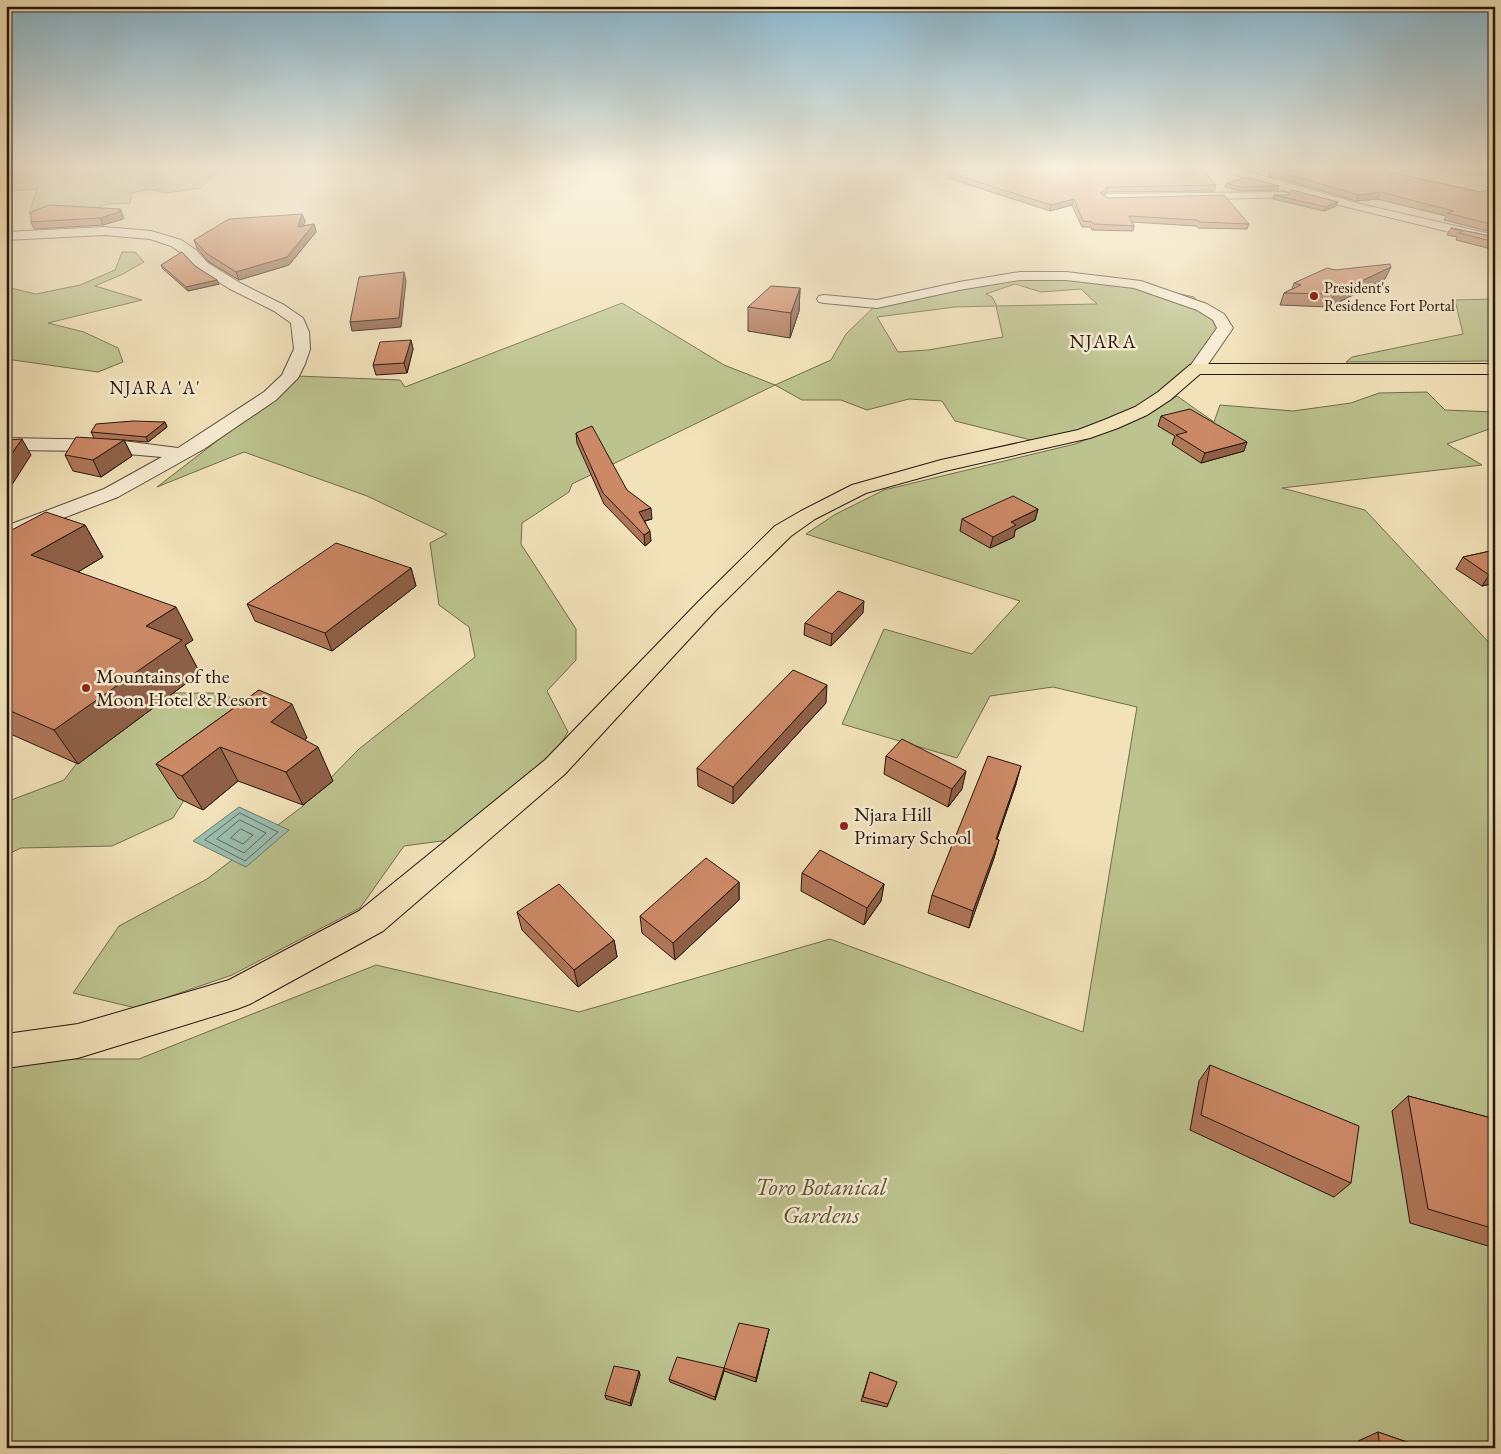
<svg xmlns="http://www.w3.org/2000/svg" width="1501" height="1454" font-family="'EB Garamond',serif">
	<rect width="100%" height="100%" fill="#f2e2b9"/>
	<filter id="stains"><feTurbulence type="fractalNoise" baseFrequency=".004" numOctaves="4"/><feColorMatrix values="0 0 0 0 .2 0 0 0 0 .09 0 0 0 0 .02 0 0 0 .5 -.17"/></filter>
	<radialGradient id="worn" r=".72"><stop offset=".6" stop-color="#630" stop-opacity="0"/><stop offset="1" stop-color="#630" stop-opacity=".3"/></radialGradient>
	<path fill="#bcc38e" stroke="#706c4e" fill-rule="evenodd" d="M 6,167 L 222,167 L 200,188 L 166,193 L 150,189 L 132,193 L 130,203 L 109,204 L 89,210 L 52,209 L 29,214 L 37,189 L 6,191 Z
		M 1421,167 L 1495,167 L 1495,175 L 1462,175 Z
		M 122,252 L 135,252 L 144,262 L 123,274 L 95,286 L 142,300 L 48,323 L 84,332 L 118,348 L 123,362 L 98,372 L 6,359 L 6,287 L 36,294 L 80,285 L 115,270 Z
		M 1020,276 L 1136,284 L 1194,297 L 1202,307 L 1224,324 L 1196,369 L 1141,411 L 1043,443 L 955,421 L 942,401 L 909,399 L 867,410 L 841,400 L 802,400 L 775,385 L 572,484 L 569,492 L 522,523 L 521,544 L 576,629 L 576,660 L 547,691 L 568,732 L 535,784 L 472,837 L 404,846 L 360,908 L 232,975 L 136,1008 L 73,993 L 119,926 L 207,879 L 303,806 L 359,749 L 475,657 L 469,627 L 439,605 L 430,543 L 447,534 L 367,496 L 244,452 L 157,487 L 286,388 L 296,376 L 400,380 L 405,387 L 622,303 L 724,365 L 775,385 L 831,360 L 846,334 L 877,304 ZM 1015,284 L 1041,292 L 1081,289 L 1097,304 L 997,306 L 992,297 L 986,294 ZM 996,306 L 1003,337 L 928,350 L 898,352 L 877,317 L 955,307 Z
		M 1495,299 L 1495,361 L 1346,362 L 1352,357 L 1463,334 L 1455,300 Z
		M 1427,392 L 1445,410 L 1495,412 L 1495,427 L 1447,444 L 1482,465 L 1282,488 L 1365,510 L 1495,649 L 1495,1448 L 6,1448 L 6,1066 L 64,1059 L 139,1059 L 376,965 L 579,1012 L 830,939 L 1083,1032 L 1137,707 L 1053,687 L 990,696 L 957,758 L 842,724 L 884,629 L 972,654 L 1020,601 L 806,534 L 834,515 L 884,490 L 1075,444 L 1150,414 L 1177,396 L 1214,422 L 1220,405 L 1293,411 L 1351,403 L 1379,393 Z
		M 172,693 L 224,693 L 242,706 L 173,818 L 112,846 L 21,848 L 6,855 L 6,802 L 64,780 L 93,742 Z"/>
	<path fill="#9bbeaf" stroke="#6c7b6f" d="M 239,807 L 289,830 L 246,867 L 193,841 Z"/>
	<g fill="none" stroke-linecap="round" stroke-linejoin="round">
		<path stroke="#606a5e" stroke-width="1" d="M 240,813 L 278,832 L 245,861 L 205,840 Z
			M 240,820 L 266,833 L 244,853 L 217,839 Z
			M 241,829 L 253,835 L 243,844 L 231,838 Z"/>
		<g stroke="#584939" stroke-width="2">
			<path id="minor" d="M 1055,167 L 1151,167 L 1146,170 C 1127,172 1069,179 1055,167 Z
				M 1215,167 L 1232,167 L 1360,204 L 1495,235 L 1495,243 L 1318,200 L 1250,180 Z
				M 1283,192 L 1287,193 L 1289,195 L 1287,197 L 1107,202 L 1101,198 L 1107,194 Z
				M 104,227 L 151,231 L 181,240 L 196,250 L 208,263 L 240,283 L 284,305 L 303,318 L 309,332 L 310,349 L 305,364 L 298,378 L 276,400 L 204,449 L 118,497 L 6,540 L 6,526 L 104,489 L 162,457 L 93,451 L 6,450 L 6,438 L 115,440 L 178,448 L 264,392 L 282,375 L 294,349 L 291,323 L 274,311 L 230,289 L 198,269 L 186,256 L 171,246 L 150,239 L 104,235 L 6,240 L 6,232 Z
				M 1020,272 L 1066,272 L 1141,281 L 1207,304 L 1224,314 L 1233,328 L 1202,373 L 1190,373 L 1188,369 L 1217,328 L 1213,320 L 1197,310 L 1134,288 L 1066,280 L 1020,280 L 959,290 L 877,308 L 824,303 L 819,302 L 817,299 L 819,296 L 824,295 L 877,300 L 959,282 Z"/>
		</g>
		<g stroke="#25160e" stroke-width="2">
			<path id="major" d="M 1196,364 L 1495,364 L 1495,374 L 1200,374 L 1170,400 L 1147,415 L 1118,428 L 1090,438 L 945,471 L 866,493 L 815,519 L 791,536 L 716,610 L 565,774 L 383,931 L 250,1004 L 237,1009 L 78,1058 L 6,1068 L 6,1034 L 78,1024 L 229,980 L 359,911 L 545,760 L 700,600 L 775,526 L 801,511 L 852,485 L 941,460 L 1078,430 L 1104,420 L 1135,407 L 1158,392 L 1190,365 Z"/>
		</g>
		<use href="#minor" fill="#f7ecd2" fill-rule="evenodd"/>
		<use href="#major" fill="#f2e2b9" fill-rule="evenodd"/>
	</g>
	<path fill="#af7658" stroke="#25160e" d="M 1270,169 L 1388,170 L 1387,172 L 1480,192 L 1495,188 L 1495,233 L 1444,220 L 1446,216 L 1377,199 L 1356,201 L 1268,175 Z
		M 949,173 L 1216,185 L 1214,191 L 1107,192 L 1103,195 L 1108,198 L 1249,224 L 1247,229 L 1198,228 L 1196,226 L 1132,222 L 1134,226 L 1133,231 L 1092,230 L 1091,227 L 1082,227 L 1072,205 L 1050,211 L 948,178 Z
		M 1226,183 L 1279,186 L 1278,190 L 1240,191 L 1225,187 Z
		M 1274,195 L 1336,206 L 1324,211 L 1273,199 Z
		M 120,209 L 123,216 L 123,219 L 103,225 L 34,229 L 31,222 Z
		M 305,221 L 303,226 L 314,224 L 316,232 L 289,265 L 239,280 L 209,262 L 197,248 L 194,240 Z
		M 1451,228 L 1495,237 L 1495,250 L 1456,240 L 1457,237 L 1447,235 Z
		M 161,265 L 195,266 L 219,284 L 188,291 L 163,269 Z
		M 1335,270 L 1385,279 L 1329,307 L 1280,305 L 1284,293 L 1292,289 L 1294,283 Z
		M 800,288 L 799,311 L 790,338 L 748,331 L 748,307 Z
		M 411,340 L 413,349 L 407,373 L 376,375 L 373,365 Z
		M 1161,416 L 1244,451 L 1201,463 L 1172,444 L 1175,436 L 1158,426 Z
		M 165,422 L 167,427 L 148,442 L 124,440 L 132,456 L 101,477 L 73,471 L 65,455 L 94,438 L 91,432 Z
		M 576,433 L 627,490 L 652,519 L 645,521 L 651,541 L 645,546 L 604,504 L 577,443 Z
		M 1038,509 L 1035,520 L 1015,530 L 1014,537 L 990,548 L 960,531 L 962,519 Z
		M 85,525 L 103,557 L 78,572 L 193,640 L 185,645 L 200,673 L 78,764 L 6,732 L 6,533 Z
		M 1495,550 L 1495,583 L 1482,586 L 1456,569 L 1463,557 Z
		M 411,568 L 416,586 L 332,651 L 255,621 L 247,604 Z
		M 863,613 L 831,646 L 804,635 L 805,623 Z
		M 259,690 L 307,738 L 304,740 L 333,781 L 303,805 L 238,781 L 203,810 L 178,798 L 156,764 Z
		M 826,703 L 733,804 L 698,786 L 697,768 Z
		M 886,756 L 962,789 L 948,807 L 884,774 Z
		M 1016,784 L 997,839 L 999,840 L 994,858 L 969,928 L 928,913 L 932,895 Z
		M 802,873 L 884,884 L 881,901 L 864,925 L 801,891 Z
		M 739,882 L 739,900 L 675,960 L 642,933 L 640,916 Z
		M 517,912 L 614,940 L 617,957 L 578,987 L 522,930 Z
		M 1210,1065 L 1351,1183 L 1334,1197 L 1190,1130 L 1199,1081 Z
		M 1408,1096 L 1495,1119 L 1495,1248 L 1410,1223 L 1392,1111 Z
		M 769,1329 L 768,1333 L 756,1382 L 724,1371 L 715,1400 L 670,1382 L 669,1379 L 724,1368 Z
		M 639,1371 L 640,1375 L 631,1406 L 606,1399 L 605,1395 Z
		M 870,1372 L 897,1382 L 887,1407 L 861,1401 Z
		M 1378,1432 L 1424,1448 L 1359,1448 L 1358,1441 Z"/>
	<path fill="#8f6047" stroke="#25160e" d="M 1108,187 L 1107,192 L 1099,199 L 1100,193 Z
		M 1380,192 L 1377,199 L 1356,201 L 1359,195 Z
		M 1074,199 L 1072,205 L 1050,211 L 1051,205 Z
		M 1338,202 L 1336,206 L 1324,211 L 1326,207 Z
		M 120,209 L 123,216 L 123,219 L 103,225 L 100,218 Z
		M 302,214 L 305,221 L 301,235 L 298,227 Z
		M 314,224 L 316,232 L 289,265 L 239,280 L 236,272 Z
		M 1391,267 L 1385,279 L 1329,307 L 1334,294 Z
		M 404,272 L 406,281 L 401,327 L 352,331 L 350,322 Z
		M 217,280 L 219,284 L 188,291 L 186,287 Z
		M 800,288 L 799,311 L 790,338 L 791,313 Z
		M 411,340 L 413,349 L 407,373 L 404,363 Z
		M 165,422 L 167,427 L 148,442 L 146,437 Z
		M 22,439 L 31,455 L 8,491 L 6,491 L 6,462 Z
		M 124,440 L 132,456 L 101,477 L 93,460 Z
		M 1247,442 L 1244,451 L 1201,463 L 1205,453 Z
		M 651,508 L 652,519 L 640,522 L 639,512 Z
		M 1038,509 L 1035,520 L 1015,530 L 1014,537 L 990,548 L 993,537 L 1011,522 Z
		M 85,525 L 103,557 L 51,588 L 31,555 Z
		M 650,531 L 651,541 L 645,546 L 644,535 Z
		M 411,568 L 416,586 L 332,651 L 325,633 Z
		M 1495,573 L 1495,583 L 1482,586 L 1489,575 Z
		M 864,601 L 863,613 L 831,646 L 832,634 Z
		M 176,607 L 193,640 L 185,645 L 200,673 L 78,764 L 54,730 L 146,626 Z
		M 827,685 L 826,703 L 733,804 L 733,787 Z
		M 292,704 L 307,738 L 287,755 L 271,722 Z
		M 220,747 L 238,781 L 203,810 L 182,776 Z
		M 318,747 L 333,781 L 303,805 L 286,772 Z
		M 1021,766 L 1016,784 L 991,857 L 996,839 Z
		M 966,771 L 962,789 L 948,807 L 952,789 Z
		M 999,840 L 994,858 L 969,928 L 973,911 Z
		M 739,882 L 739,900 L 675,960 L 673,943 Z
		M 884,884 L 881,901 L 864,925 L 867,908 Z
		M 614,940 L 617,957 L 578,987 L 574,970 Z
		M 769,1329 L 768,1333 L 756,1382 L 756,1378 Z
		M 724,1368 L 724,1371 L 715,1400 L 715,1397 Z
		M 639,1371 L 640,1375 L 631,1406 L 630,1403 Z"/>
	<path fill="#cc8966" stroke="#25160e" d="M 987,167 L 1063,167 L 1086,170 L 1138,167 L 1200,167 L 1216,185 L 1108,187 L 1100,193 L 1108,198 L 1224,195 L 1249,224 L 1200,222 L 1197,220 L 1129,216 L 1134,226 L 1094,224 L 1092,222 L 1083,221 L 1074,199 L 1051,205 L 949,173 Z
		M 1278,167 L 1376,167 L 1388,170 L 1384,171 L 1480,192 L 1495,188 L 1495,225 L 1447,213 L 1454,211 L 1380,192 L 1359,195 L 1270,169 Z
		M 1248,177 L 1279,186 L 1241,187 L 1226,183 Z
		M 1292,190 L 1338,202 L 1326,207 L 1274,195 L 1288,195 Z
		M 49,205 L 120,209 L 120,212 L 100,218 L 31,222 L 31,212 Z
		M 302,214 L 298,227 L 314,224 L 287,257 L 236,272 L 206,253 L 194,240 L 229,219 Z
		M 1451,228 L 1495,237 L 1495,242 L 1459,233 L 1463,231 Z
		M 182,252 L 195,266 L 217,280 L 186,287 L 161,265 Z
		M 1390,264 L 1391,267 L 1334,294 L 1284,293 L 1301,285 L 1294,283 L 1327,268 L 1335,270 Z
		M 404,272 L 399,318 L 350,322 L 359,277 Z
		M 771,286 L 800,288 L 791,313 L 748,307 Z
		M 411,340 L 404,363 L 373,365 L 380,342 Z
		M 1190,409 L 1247,442 L 1205,453 L 1176,435 L 1187,432 L 1161,416 Z
		M 133,421 L 165,422 L 146,437 L 91,432 L 96,424 Z
		M 592,426 L 627,490 L 651,508 L 639,512 L 650,531 L 644,535 L 603,493 L 576,433 Z
		M 76,437 L 124,440 L 93,460 L 65,455 Z
		M 22,439 L 6,462 L 6,440 Z
		M 1013,496 L 1038,509 L 1011,522 L 1016,525 L 993,537 L 962,519 Z
		M 46,512 L 85,525 L 31,555 L 176,607 L 146,626 L 182,640 L 54,730 L 6,709 L 6,533 Z
		M 336,543 L 411,568 L 325,633 L 247,604 Z
		M 1495,550 L 1495,573 L 1489,575 L 1463,557 Z
		M 838,591 L 864,601 L 832,634 L 805,623 Z
		M 793,670 L 827,685 L 733,787 L 697,768 Z
		M 259,690 L 292,704 L 271,722 L 318,747 L 286,772 L 220,747 L 182,776 L 156,764 Z
		M 902,739 L 966,771 L 952,789 L 886,756 Z
		M 988,756 L 1021,766 L 996,839 L 999,840 L 973,911 L 932,895 Z
		M 820,850 L 884,884 L 867,908 L 802,873 Z
		M 706,858 L 739,882 L 673,943 L 640,916 Z
		M 559,884 L 614,940 L 574,970 L 517,912 Z
		M 1210,1065 L 1359,1126 L 1351,1183 L 1201,1115 Z
		M 1408,1096 L 1495,1119 L 1495,1229 L 1428,1209 Z
		M 739,1323 L 769,1329 L 756,1378 L 724,1368 Z
		M 677,1357 L 724,1368 L 715,1397 L 669,1379 Z
		M 614,1366 L 639,1371 L 630,1403 L 605,1395 Z
		M 870,1372 L 897,1382 L 888,1404 L 863,1397 Z
		M 1378,1432 L 1424,1448 L 1380,1448 Z"/>
	<linearGradient id="sky" x2="0" y2="1"><stop stop-color="#89b8d1"/><stop offset="0.45" stop-color="#f9f2e0"/><stop offset="1" stop-color="#f9f2e0" stop-opacity="0"/></linearGradient>
	<rect width="1501" height="371" fill="url(#sky)"/>
	<g fill="#8f2418" stroke="#f7ecd2" stroke-width="2">
		<circle cx="1314" cy="296" r="5"/>
		<circle cx="86" cy="688" r="5"/>
		<circle cx="844" cy="826" r="5"/>
	</g>
	<g text-anchor="middle" dominant-baseline="central" stroke-width="5" stroke-linejoin="round" paint-order="stroke">
		<g font-size="16" fill="#25160e" stroke="#f7ecd2" text-anchor="start">
			<text x="1324" y="287">President's<tspan x="1324" dy="18">Residence Fort Portal</tspan></text>
		</g>
		<g font-size="18" letter-spacing="1" fill="#25160e" stroke="#f7ecd2">
			<text x="155" y="387">NJARA 'A'</text>
		</g>
		<g font-size="19" letter-spacing="1" fill="#25160e" stroke="#f7ecd2">
			<text x="1103" y="341">NJARA</text>
		</g>
		<g font-size="20" fill="#25160e" stroke="#f7ecd2" text-anchor="start">
			<text x="96" y="676">Mountains of the<tspan x="96" dy="23">Moon Hotel &amp; Resort</tspan></text>
			<text x="854" y="814">Njara Hill<tspan x="854" dy="23">Primary School</tspan></text>
		</g>
		<g font-size="24" font-style="italic" fill="#5a533b" stroke="#f7ecd2">
			<text x="821" y="1186">Toro Botanical<tspan x="821" dy="28">Gardens</tspan></text>
		</g>
	</g>
	<rect width="1501" height="1454" fill="none" stroke="#f2e2b9" stroke-width="25"/>
	<rect x="8" y="8" width="1486" height="1439" fill="none" stroke="#25160e" stroke-width="2.5"/>
	<rect x="12" y="12" width="1476" height="1429" fill="none" stroke="#25160e"/>
	<rect width="100%" height="100%" filter="url(#stains)"/>
	<rect width="100%" height="100%" fill="url(#worn)"/>
</svg>
